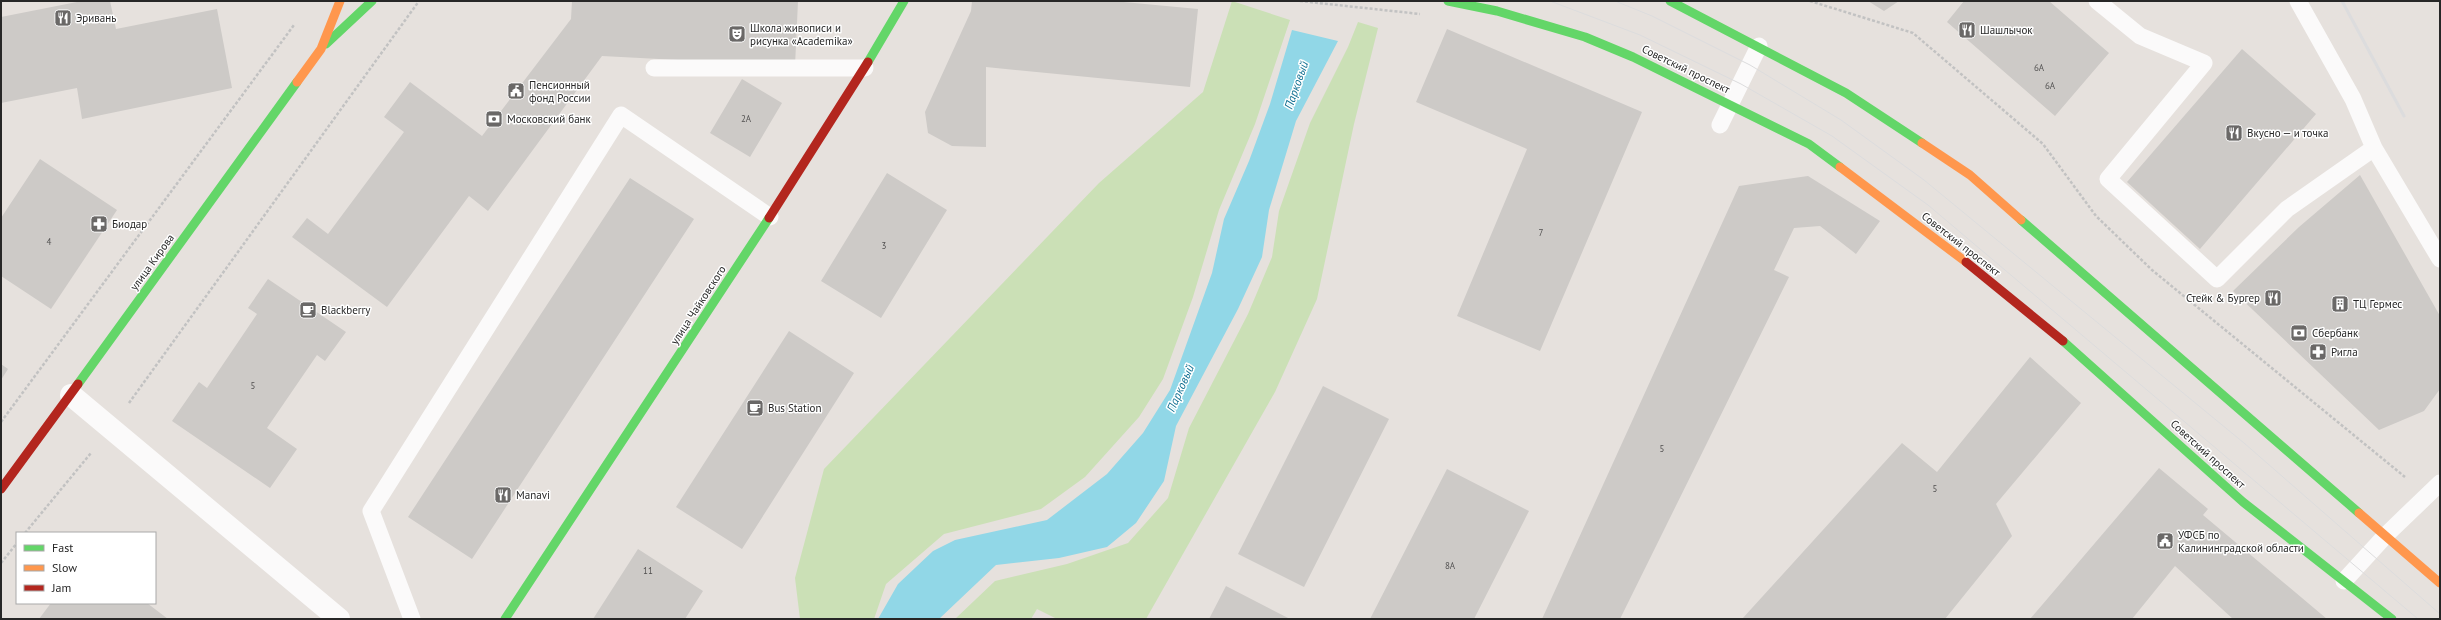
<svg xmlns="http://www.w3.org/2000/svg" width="2441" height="620" font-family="'PT Sans',sans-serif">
	<rect width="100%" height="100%" fill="#e6e1dd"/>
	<path fill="#cbe0b6" d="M 1232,1 L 1290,20 L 1255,124 L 1219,210 L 1193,297 L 1163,379 L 1139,417 L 1085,477 L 1041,509 L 944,534 L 886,584 L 874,619 L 800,619 L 795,578 L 824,469 L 1099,183 L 1203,92 Z
		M 1358,22 L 1378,28 L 1354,124 L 1317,299 L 1275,392 L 1146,619 L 1057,619 L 1037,609 L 1031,619 L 955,619 L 995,581 L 1067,564 L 1128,543 L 1168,498 L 1189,428 L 1248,314 L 1272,257 L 1279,211 L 1310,123 L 1348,47 Z"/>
	<path fill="#91d7e7" d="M 1292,30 L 1338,41 L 1296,121 L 1269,210 L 1262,257 L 1238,309 L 1176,426 L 1164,481 L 1136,523 L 1107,547 L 1059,558 L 996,565 L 939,619 L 878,619 L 898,584 L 933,551 L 955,540 L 1047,520 L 1107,474 L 1143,433 L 1170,390 L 1212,273 L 1224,219 L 1249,161 L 1270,104 Z"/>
	<path fill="#cdcac7" d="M 82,1 L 110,1 L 116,29 L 217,9 L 232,88 L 82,119 L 77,88 L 1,103 L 1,17 Z
		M 572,1 L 798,1 L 795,66 L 602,56 L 488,211 L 469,196 L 387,307 L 292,237 L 307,218 L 328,234 L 404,132 L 384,117 L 410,82 L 482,136 L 571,19 Z
		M 972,1 L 1113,1 L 1198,9 L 1190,87 L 986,67 L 986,147 L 952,146 L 928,133 L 925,112 L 971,11 Z
		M 1868,1 L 1899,1 L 1884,11 Z
		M 1964,1 L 2049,1 L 2109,53 L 2055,116 L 1947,22 Z
		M 1447,29 L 1642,112 L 1540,351 L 1457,316 L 1527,149 L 1416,102 Z
		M 2242,49 L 2316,114 L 2200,249 L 2127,182 Z
		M 742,79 L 782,103 L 750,157 L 710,133 Z
		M 40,159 L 117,210 L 51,309 L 1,276 L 1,218 Z
		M 887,173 L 947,210 L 881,318 L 821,281 Z
		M 2360,175 L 2440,316 L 2440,389 L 2424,411 L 2379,430 L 2233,291 L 2299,227 Z
		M 1808,176 L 1880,221 L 1856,254 L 1820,226 L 1794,228 L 1774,270 L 1789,277 L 1620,619 L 1542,619 L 1739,186 Z
		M 630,178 L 694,219 L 472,559 L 408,517 Z
		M 268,279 L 346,332 L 325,361 L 317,355 L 267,428 L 297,449 L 270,488 L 172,421 L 199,382 L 207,388 L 257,314 L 248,308 Z
		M 789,331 L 854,373 L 742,549 L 676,507 Z
		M 2030,357 L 2081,403 L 1996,504 L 2012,536 L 1945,619 L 1742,619 L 1902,443 L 1937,472 Z
		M 1,364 L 8,369 L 1,380 Z
		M 1323,386 L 1389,419 L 1304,587 L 1238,554 Z
		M 2159,468 L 2208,509 L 2203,515 L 2327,619 L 2233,619 L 2175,566 L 2132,619 L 2030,619 Z
		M 1447,469 L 1529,511 L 1474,619 L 1370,619 Z
		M 638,549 L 703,591 L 685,619 L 593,619 Z
		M 1226,586 L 1290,619 L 1209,619 Z
		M 51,603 L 147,603 L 168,619 L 39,619 Z"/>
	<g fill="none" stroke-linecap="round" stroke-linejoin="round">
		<path stroke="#c2c2c2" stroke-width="2.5" stroke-dasharray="3 2" stroke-linecap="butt" d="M 1300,1 L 1420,14
			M 1810,1 L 1913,33 L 2043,144 L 2096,216 L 2152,270 L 2405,477
			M 129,403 L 419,1
			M 1,422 L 294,25
			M 25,533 L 91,453
			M 1,563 L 17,543"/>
		<path stroke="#fbfafa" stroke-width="17" d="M 2097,1 L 2140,36 L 2204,63 L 2108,179 L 2217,279 L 2287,209 L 2374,148
			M 2298,1 L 2353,99 L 2374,148 L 2440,259
			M 654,68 L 865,68
			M 1720,125 L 1759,46
			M 2344,581 L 2386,535 L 2440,483
			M 412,619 L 371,511 L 621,115 L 770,217"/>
		<path stroke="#fbfafa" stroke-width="22" d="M 71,395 L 339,619"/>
		<path stroke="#63d668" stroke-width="9" d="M 1448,1 L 1497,11 L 1585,37 L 1633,57 L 1809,144 L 1840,167
			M 1670,1 L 1846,93 L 1922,143
			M 326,44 L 372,1
			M 868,62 L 904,1
			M 2021,220 L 2359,513
			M 2063,341 L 2243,502 L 2392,619
			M 78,384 L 297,82
			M 505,619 L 769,218"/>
		<path stroke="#ff974d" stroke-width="9" d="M 297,82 L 321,49 L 340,1
			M 1922,143 L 1970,175 L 2021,220
			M 1840,167 L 1966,262
			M 2359,513 L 2440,583"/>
		<path stroke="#b3261e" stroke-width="9" d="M 769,218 L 868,62
			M 1966,262 L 2063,341
			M 1,489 L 78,384"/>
		<path stroke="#dcdcdd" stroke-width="1" d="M 1550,1 L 1640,35 L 1741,84 L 1832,136 L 1928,205 L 2418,619
			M 1615,1 L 1652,16 L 1750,65 L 1841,120 L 1924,180 L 2244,443 L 2440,614"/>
		<path stroke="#dcdcdd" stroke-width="3" d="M 2342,1 L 2404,116"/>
	</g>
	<defs>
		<g id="restaurant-square" transform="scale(0.9)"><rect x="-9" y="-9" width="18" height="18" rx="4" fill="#6a6867" stroke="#fff"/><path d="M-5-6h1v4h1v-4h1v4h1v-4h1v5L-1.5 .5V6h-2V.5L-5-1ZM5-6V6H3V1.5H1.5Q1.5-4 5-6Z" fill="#fff"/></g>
		<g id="theatre-square" transform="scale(0.9)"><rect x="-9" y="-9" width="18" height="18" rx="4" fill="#6a6867" stroke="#fff"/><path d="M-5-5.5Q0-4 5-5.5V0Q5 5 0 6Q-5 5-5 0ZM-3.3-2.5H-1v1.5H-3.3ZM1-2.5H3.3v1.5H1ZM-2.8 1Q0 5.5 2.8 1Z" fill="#fff"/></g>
		<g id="civic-square" transform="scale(0.9)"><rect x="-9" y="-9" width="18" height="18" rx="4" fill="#6a6867" stroke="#fff"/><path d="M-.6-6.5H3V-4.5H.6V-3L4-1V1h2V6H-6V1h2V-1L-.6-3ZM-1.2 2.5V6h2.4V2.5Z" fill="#fff"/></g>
		<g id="bank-square" transform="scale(0.9)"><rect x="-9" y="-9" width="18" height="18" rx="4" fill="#6a6867" stroke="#fff"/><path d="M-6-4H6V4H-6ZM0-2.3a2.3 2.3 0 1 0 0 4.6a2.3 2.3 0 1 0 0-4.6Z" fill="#fff"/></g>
		<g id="pharmacy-square" transform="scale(0.9)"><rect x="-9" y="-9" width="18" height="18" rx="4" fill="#6a6867" stroke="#fff"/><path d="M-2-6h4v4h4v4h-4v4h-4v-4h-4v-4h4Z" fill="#fff"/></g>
		<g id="building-square" transform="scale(0.9)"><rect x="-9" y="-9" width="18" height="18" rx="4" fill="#6a6867" stroke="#fff"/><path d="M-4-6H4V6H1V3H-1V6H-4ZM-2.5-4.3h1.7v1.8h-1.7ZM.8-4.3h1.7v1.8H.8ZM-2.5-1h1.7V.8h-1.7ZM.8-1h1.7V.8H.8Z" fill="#fff"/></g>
		<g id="cafe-square" transform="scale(0.9)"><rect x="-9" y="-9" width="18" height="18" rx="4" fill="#6a6867" stroke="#fff"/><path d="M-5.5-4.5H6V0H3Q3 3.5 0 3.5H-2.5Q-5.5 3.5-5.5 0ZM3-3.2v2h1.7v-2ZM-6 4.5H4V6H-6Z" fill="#fff"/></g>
	</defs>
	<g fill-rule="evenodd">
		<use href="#restaurant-square" x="63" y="18"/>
		<use href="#restaurant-square" x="1967" y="30"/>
		<use href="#theatre-square" x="737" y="34"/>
		<use href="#civic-square" x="516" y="91"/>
		<use href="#bank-square" x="494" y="119"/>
		<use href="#restaurant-square" x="2234" y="133"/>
		<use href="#pharmacy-square" x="99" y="224"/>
		<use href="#restaurant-square" x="2273" y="298"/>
		<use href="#building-square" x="2340" y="304"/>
		<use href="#cafe-square" x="308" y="310"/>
		<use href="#bank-square" x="2299" y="333"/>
		<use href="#pharmacy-square" x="2318" y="352"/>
		<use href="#cafe-square" x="755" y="408"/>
		<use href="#restaurant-square" x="503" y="495"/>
		<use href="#civic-square" x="2165" y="541"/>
	</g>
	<g text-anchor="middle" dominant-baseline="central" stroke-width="3" stroke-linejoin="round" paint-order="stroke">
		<g font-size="9" fill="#515050">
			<text x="2039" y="67">6А</text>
			<text x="2050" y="85">6А</text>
			<text x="746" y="118">2А</text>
			<text x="1541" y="232">7</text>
			<text x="49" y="241">4</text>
			<text x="884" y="245">3</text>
			<text x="253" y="385">5</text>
			<text x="1662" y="448">5</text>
			<text x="1935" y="488">5</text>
			<text x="1450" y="565">8А</text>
			<text x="648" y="570">11</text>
		</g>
		<g font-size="11" fill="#272727" stroke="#fff" text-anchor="start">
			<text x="76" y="18">Эривань</text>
			<text x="750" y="28">Школа живописи и<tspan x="750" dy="13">рисунка «Academika»</tspan></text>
			<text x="1980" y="30">Шашлычок</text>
			<text x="529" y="85">Пенсионный<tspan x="529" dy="13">фонд России</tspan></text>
			<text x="507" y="119">Московский банк</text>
			<text x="2247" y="133">Вкусно — и точка</text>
			<text x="112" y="224">Биодар</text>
			<text x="2260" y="298" text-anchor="end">Стейк &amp; Бургер</text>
			<text x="2353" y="304">ТЦ Гермес</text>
			<text x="321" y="310">Blackberry</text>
			<text x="2312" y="333">Сбербанк</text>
			<text x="2331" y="352">Ригла</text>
			<text x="768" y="408">Bus Station</text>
			<text x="516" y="495">Manavi</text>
			<text x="2178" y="535">УФСБ по<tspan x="2178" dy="13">Калининградской области</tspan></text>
		</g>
		<g font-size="11" fill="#272727" stroke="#fff">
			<text transform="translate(1686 69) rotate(26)">Советский проспект</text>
			<text transform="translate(1961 244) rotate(38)">Советский проспект</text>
			<text transform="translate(152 262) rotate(-54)">улица Кирова</text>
			<text transform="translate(698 305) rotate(-57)">улица Чайковского</text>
			<text transform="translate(2208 454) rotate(42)">Советский проспект</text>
		</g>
		<g font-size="12" font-style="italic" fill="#107092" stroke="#fff">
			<text transform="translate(1296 85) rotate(-71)">Парковый</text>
			<text transform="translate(1180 388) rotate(-66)">Парковый</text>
		</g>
	</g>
	<rect width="2441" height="620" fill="none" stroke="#272727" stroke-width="4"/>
	<rect x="16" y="532" width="140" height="72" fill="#ffffff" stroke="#a9a9a9"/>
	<rect x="24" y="545" width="20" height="6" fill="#63d668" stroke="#a9a9a9"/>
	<text x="52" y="552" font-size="12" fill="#272727">Fast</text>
	<rect x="24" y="565" width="20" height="6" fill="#ff974d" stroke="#a9a9a9"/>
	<text x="52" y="572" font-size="12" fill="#272727">Slow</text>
	<rect x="24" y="585" width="20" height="6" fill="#b3261e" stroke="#a9a9a9"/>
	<text x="52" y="592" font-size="12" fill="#272727">Jam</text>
</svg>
